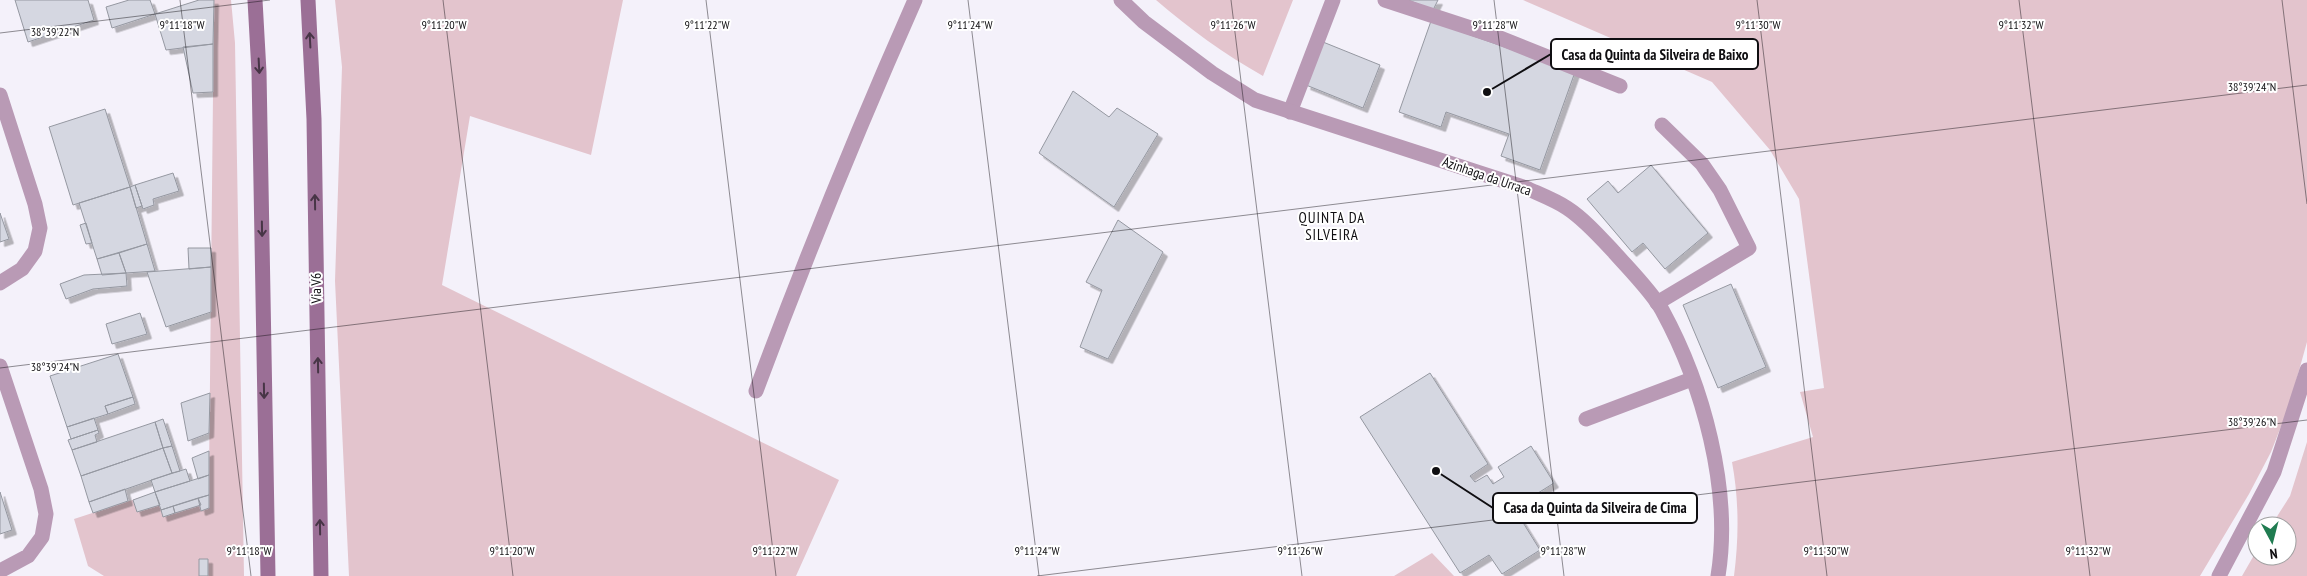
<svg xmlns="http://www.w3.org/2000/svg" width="2307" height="576" font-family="'PT Sans Narrow',sans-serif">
	<defs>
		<filter id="shadow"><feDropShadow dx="4.5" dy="4.5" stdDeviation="0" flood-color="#0004"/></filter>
	</defs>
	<rect width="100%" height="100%" fill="#f4f1fa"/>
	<path fill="#e3c4cd" d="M 214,0 L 231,0 L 235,43 L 244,576 L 104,576 L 88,566 L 74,519 L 209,475 Z
		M 335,0 L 623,0 L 591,155 L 470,116 L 442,285 L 839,480 L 796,576 L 349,576 L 335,281 L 342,67 Z
		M 1156,0 L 1293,0 L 1263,76 C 1224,54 1190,29 1156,0 Z
		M 1523,0 L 2307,0 L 2307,342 L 2289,406 L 2271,452 L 2249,494 L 2200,576 L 1734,576 C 1739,537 1739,500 1732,462 L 1813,437 L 1800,392 L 1824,388 L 1799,199 L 1770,150 L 1712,82 Z
		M 2307,442 L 2307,576 L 2242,576 L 2257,550 L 2257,556 L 2287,556 L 2287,526 L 2271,526 L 2290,496 Z
		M 1432,553 L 1454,576 L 1394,576 Z"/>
	<path fill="#d5d7e1" stroke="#9598a1" filter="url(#shadow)" d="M 15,0 L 88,0 L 94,20 L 28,42 Z
		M 129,0 L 150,0 L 155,14 L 112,28 L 106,7 Z
		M 199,0 L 214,0 L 213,44 L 166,50 L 155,14 Z
		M 1408,0 L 1438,0 L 1433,10 Z
		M 1431,21 L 1575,72 L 1540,170 L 1501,156 L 1509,134 L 1446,112 L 1441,127 L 1399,112 Z
		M 1323,42 L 1380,65 L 1363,108 L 1306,85 Z
		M 213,44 L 213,92 L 193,93 L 183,47 Z
		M 1073,91 L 1109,117 L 1117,108 L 1158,134 L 1114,207 L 1039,153 Z
		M 105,109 L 130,187 L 73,205 L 49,127 Z
		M 1651,165 L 1708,233 L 1665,269 L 1643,243 L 1632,252 L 1587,199 L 1608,181 L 1618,193 Z
		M 173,173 L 179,191 L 153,199 L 154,205 L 143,209 L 135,185 Z
		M 135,185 L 142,206 L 136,208 L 130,187 Z
		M 130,187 L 147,244 L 97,259 L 79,203 Z
		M 0,213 L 9,239 L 0,242 Z
		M 1118,220 L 1163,252 L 1108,359 L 1080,347 L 1102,290 L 1086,282 Z
		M 86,223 L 92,243 L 86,244 L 80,225 Z
		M 147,244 L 155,271 L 126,273 L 119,253 Z
		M 188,248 L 211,248 L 211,267 L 189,269 Z
		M 119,253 L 126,273 L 102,275 L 97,259 Z
		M 211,267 L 211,312 L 166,327 L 147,272 Z
		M 126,273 L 127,286 L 93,289 L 66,299 L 60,284 L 84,275 Z
		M 1731,284 L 1766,367 L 1718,388 L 1683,305 Z
		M 140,313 L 147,334 L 112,344 L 106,324 Z
		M 118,354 L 133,397 L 105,406 L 108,414 L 67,427 L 50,376 Z
		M 1430,373 L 1488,464 L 1470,476 L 1475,482 L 1487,475 L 1493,484 L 1504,477 L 1498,467 L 1531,446 L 1554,483 L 1514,508 L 1540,550 L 1502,574 L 1489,555 L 1460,573 L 1360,417 Z
		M 210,393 L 209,433 L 188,441 L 181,403 Z
		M 133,397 L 135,404 L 108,414 L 105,406 Z
		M 94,418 L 98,430 L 71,439 L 67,427 Z
		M 163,419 L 172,446 L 163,448 L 155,422 Z
		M 155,422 L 163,448 L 81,476 L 72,450 Z
		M 98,430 L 99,433 L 95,435 L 97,442 L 72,450 L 68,440 Z
		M 172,446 L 180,471 L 172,473 L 163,448 Z
		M 163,448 L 172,473 L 89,502 L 81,476 Z
		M 209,451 L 209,475 L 198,479 L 192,458 Z
		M 186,469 L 190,481 L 155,492 L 151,480 Z
		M 209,475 L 209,495 L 161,510 L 155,492 Z
		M 125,489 L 128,501 L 93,513 L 89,502 Z
		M 0,492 L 12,530 L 0,534 Z
		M 155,492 L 160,505 L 137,512 L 133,500 Z
		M 209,495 L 209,508 L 201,511 L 198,498 Z
		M 198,498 L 201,505 L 175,513 L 173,506 Z
		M 173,506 L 175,513 L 163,517 L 161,510 Z
		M 199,559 L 208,559 L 208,576 L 199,576 Z"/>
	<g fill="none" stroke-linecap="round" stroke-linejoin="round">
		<path stroke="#b99ab5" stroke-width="15" d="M 1385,0 L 1495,36 L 1620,86
			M 1290,112 L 1333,0
			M 1657,303 L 1749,248 L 1720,190 L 1702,164 L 1662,125
			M 1586,419 L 1692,379"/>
		<path stroke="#b99ab5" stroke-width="15" d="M 1121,0 L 1144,22 L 1212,73 L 1255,100 L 1526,188 C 1539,194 1555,200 1567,208 C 1584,219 1600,237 1614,252 C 1628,268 1652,292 1662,310 C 1703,385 1732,490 1718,576
			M 0,95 L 35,204 L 40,228 L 35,251 L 22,269 L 0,283
			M 0,366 L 41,489 L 46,514 L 42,537 L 28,556 L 0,571
			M 756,391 C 805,259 858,129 915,0
			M 2219,576 L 2274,472 L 2307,370"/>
		<path stroke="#9b6f96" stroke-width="15" d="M 255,0 L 259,72 L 268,576
			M 308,0 L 314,119 L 321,576"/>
	</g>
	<defs><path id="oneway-shaft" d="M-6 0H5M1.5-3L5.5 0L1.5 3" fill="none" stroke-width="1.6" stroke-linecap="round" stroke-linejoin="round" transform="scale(1.25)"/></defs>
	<g stroke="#473546">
		<use href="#oneway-shaft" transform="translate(310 40) rotate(-93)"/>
		<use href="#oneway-shaft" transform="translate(259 66) rotate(87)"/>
		<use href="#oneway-shaft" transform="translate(315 202) rotate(-91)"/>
		<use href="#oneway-shaft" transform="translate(262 229) rotate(89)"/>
		<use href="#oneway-shaft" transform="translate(318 365) rotate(-91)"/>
		<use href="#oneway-shaft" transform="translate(264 391) rotate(89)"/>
		<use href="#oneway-shaft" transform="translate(320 527) rotate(-91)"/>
	</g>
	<path fill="none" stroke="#0f0e11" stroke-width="1" stroke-opacity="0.45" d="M 180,0 L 251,576M 443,0 L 513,576M 706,0 L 776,576M 968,0 L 1039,576M 1231,0 L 1302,576M 1494,0 L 1564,576M 1757,0 L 1827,576M 2019,0 L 2090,576M 2282,0 L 2307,204M 0,33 L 270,0M 0,368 L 2307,85M 1037,576 L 2307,420"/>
	<g text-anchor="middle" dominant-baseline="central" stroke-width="4" stroke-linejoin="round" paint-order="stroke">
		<g font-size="14" fill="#0f0e11" stroke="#fff">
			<text transform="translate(1487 176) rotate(19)">Azinhaga da Urraca</text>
			<text transform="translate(316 288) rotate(-91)">Via V6</text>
		</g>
		<g font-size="15" letter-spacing="1" fill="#0f0e11" stroke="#fff">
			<text x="1332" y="217">QUINTA DA<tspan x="1332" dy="17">SILVEIRA</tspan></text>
		</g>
	</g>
	<g font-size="12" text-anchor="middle" fill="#0f0e11" stroke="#fff" stroke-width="4" stroke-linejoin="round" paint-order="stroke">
		<text x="182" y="29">9°11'18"W</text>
		<text x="444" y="29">9°11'20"W</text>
		<text x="707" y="29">9°11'22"W</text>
		<text x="970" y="29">9°11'24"W</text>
		<text x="1233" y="29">9°11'26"W</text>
		<text x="1495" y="29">9°11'28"W</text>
		<text x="1758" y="29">9°11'30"W</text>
		<text x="2021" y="29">9°11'32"W</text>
		<text x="55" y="36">38°39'22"N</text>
		<text x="2252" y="91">38°39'24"N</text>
		<text x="55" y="371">38°39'24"N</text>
		<text x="2252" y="426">38°39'26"N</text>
		<text x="249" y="555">9°11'18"W</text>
		<text x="512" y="555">9°11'20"W</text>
		<text x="775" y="555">9°11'22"W</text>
		<text x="1037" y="555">9°11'24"W</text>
		<text x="1300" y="555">9°11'26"W</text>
		<text x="1563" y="555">9°11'28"W</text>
		<text x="1826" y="555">9°11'30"W</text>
		<text x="2088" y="555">9°11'32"W</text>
	</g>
	<path fill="none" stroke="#0f0e11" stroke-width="2" d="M1487 92L1551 54M1436 471L1493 508"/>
	<g fill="#0f0e11" stroke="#fff" stroke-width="2">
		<circle cx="1487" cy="92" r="5"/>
		<circle cx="1436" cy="471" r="5"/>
	</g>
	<g fill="#fff" stroke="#0f0e11" stroke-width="2">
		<rect x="1551" y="39" width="207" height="30" rx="5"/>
		<rect x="1493" y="493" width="204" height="30" rx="5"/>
	</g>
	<g font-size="15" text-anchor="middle" font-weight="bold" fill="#0f0e11">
		<text x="1655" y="60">Casa da Quinta da Silveira de Baixo</text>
		<text x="1595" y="513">Casa da Quinta da Silveira de Cima</text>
	</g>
	<g transform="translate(2272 541) rotate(173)"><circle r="24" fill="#ffffff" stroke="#9f9fa0"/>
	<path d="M0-4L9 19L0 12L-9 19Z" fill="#207c51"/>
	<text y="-8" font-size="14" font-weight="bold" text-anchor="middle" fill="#0f0e11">N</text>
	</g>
</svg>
